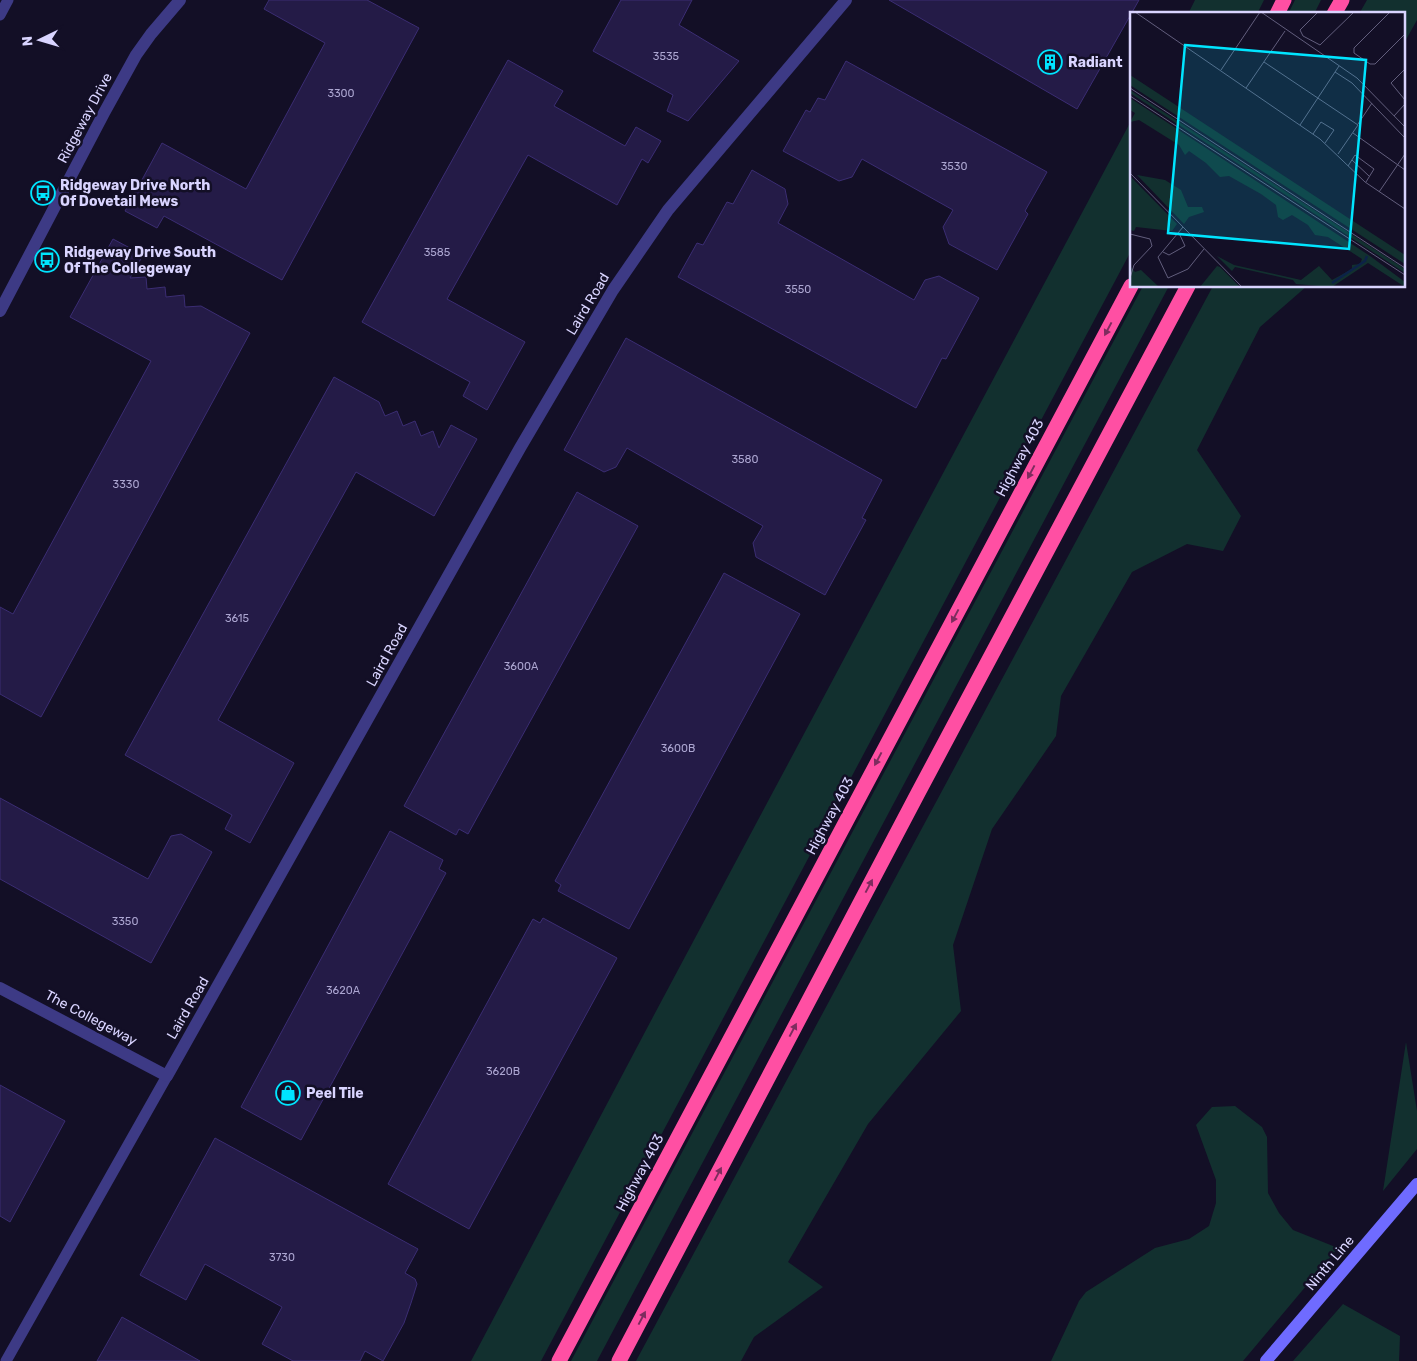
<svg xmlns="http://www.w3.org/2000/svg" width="1417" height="1361" font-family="Rubik,sans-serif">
	<rect width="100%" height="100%" fill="#130f26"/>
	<path fill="#12302f" d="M 1195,0 L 1264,0 L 1257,14 L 1188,14 Z
		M 1295,0 L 1321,0 L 1314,14 L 1288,14 Z
		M 1367,0 L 1417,0 L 1417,20 L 1403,45 L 1403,14 L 1359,14 Z
		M 1131,121 L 1131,251 L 541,1361 L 471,1361 L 654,1015 Z
		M 1143,286 L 1169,286 L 597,1361 L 571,1361 Z
		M 1213,286 L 1307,286 L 1260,327 L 1197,450 L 1241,516 L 1223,551 L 1187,544 L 1132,572 L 1061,696 L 1056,736 L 992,829 L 953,945 L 961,1011 L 868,1124 L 788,1262 L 823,1287 L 754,1337 L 741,1361 L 636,1361 Z
		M 1406,1042 L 1417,1111 L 1417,1149 L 1383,1191 Z
		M 1235,1106 L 1262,1127 L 1267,1137 L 1268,1193 L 1279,1213 L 1293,1230 L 1338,1248 L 1243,1361 L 1051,1361 L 1079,1301 L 1086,1292 L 1155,1248 L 1189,1239 L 1209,1226 L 1216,1203 L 1216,1180 L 1196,1125 L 1212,1107 Z
		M 1343,1304 L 1400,1336 L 1399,1361 L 1293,1361 Z"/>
	<path fill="#241b47" stroke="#3b2d73" d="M 269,0 L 367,0 L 419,28 L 282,280 L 164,216 L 157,228 L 125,211 L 162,143 L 246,189 L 325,43 L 264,9 Z
		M 621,0 L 692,0 L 679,25 L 739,61 L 688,121 L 667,111 L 673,95 L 593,51 Z
		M 889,0 L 1139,0 L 1077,109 Z
		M 508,60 L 563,91 L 554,106 L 625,146 L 636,127 L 661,141 L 648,163 L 642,159 L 617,205 L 528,155 L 447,299 L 525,342 L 487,410 L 463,396 L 470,382 L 362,322 Z
		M 846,61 L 1047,172 L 1025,211 L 1028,214 L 997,270 L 949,244 L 943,227 L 953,210 L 862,159 L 852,177 L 839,181 L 783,151 L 806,110 L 810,112 L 818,98 L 825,100 Z
		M 752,170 L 785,189 L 788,204 L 778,223 L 831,253 L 914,300 L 925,280 L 939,276 L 979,298 L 946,359 L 942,358 L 916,408 L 678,277 L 697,243 L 703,245 L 727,202 L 733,204 Z
		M 113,239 L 143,255 L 130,278 L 146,277 L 147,289 L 165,287 L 166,297 L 184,295 L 185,307 L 201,306 L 250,333 L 41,717 L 0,694 L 0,607 L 13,614 L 151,361 L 70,317 Z
		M 626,338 L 882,480 L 862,518 L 866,520 L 825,595 L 756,557 L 753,543 L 763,526 L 627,448 L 616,467 L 604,472 L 564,450 Z
		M 334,377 L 379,402 L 385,416 L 397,411 L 403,426 L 415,421 L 421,436 L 433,431 L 439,448 L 451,425 L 477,439 L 434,516 L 356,472 L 218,720 L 294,763 L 250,843 L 225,829 L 232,815 L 125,755 Z
		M 577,492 L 638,526 L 468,834 L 459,829 L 456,835 L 404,806 Z
		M 724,573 L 800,614 L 629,929 L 558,891 L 561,885 L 555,881 Z
		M 0,798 L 148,879 L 171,836 L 181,834 L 212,852 L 151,963 L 0,879 Z
		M 390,831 L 443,860 L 439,869 L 446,873 L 301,1140 L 241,1107 Z
		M 543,918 L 617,958 L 469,1229 L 388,1184 L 533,919 L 540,923 Z
		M 0,1085 L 65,1121 L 10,1222 L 0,1216 Z
		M 215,1138 L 418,1249 L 405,1273 L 415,1279 L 417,1284 L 411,1303 L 404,1323 L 383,1361 L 365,1351 L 360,1361 L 293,1361 L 262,1344 L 282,1307 L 205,1264 L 186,1300 L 140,1275 Z
		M 122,1317 L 200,1361 L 97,1361 Z"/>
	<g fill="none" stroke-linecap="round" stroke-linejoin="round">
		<path stroke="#3d3a85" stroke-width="11" d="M 0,15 L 8,0
			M 6,1361 L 167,1076"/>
		<path stroke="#3d3a85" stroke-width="12" d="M 0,311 L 104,113 L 136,55 L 151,34 L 180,0
			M 0,988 L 167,1076 L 520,448 L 613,290 L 668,210 L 846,0"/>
		<path stroke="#6f6bff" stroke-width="12" d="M 1266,1361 L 1417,1184"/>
		<path stroke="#ff4fa3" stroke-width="15" d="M 1277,14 L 1284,0
			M 1334,14 L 1342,0
			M 559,1361 L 1131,286
			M 619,1361 L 918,793 L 1188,286"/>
	</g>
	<defs><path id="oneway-solid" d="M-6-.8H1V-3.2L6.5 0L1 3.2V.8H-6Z" transform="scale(1.25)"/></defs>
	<g fill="#7d2c5e">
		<use href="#oneway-solid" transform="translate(1108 329) rotate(118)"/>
		<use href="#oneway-solid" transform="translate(1031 472) rotate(118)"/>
		<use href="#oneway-solid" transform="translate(955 616) rotate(118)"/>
		<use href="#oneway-solid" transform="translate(878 759) rotate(118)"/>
		<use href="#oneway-solid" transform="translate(869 886) rotate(-62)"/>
		<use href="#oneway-solid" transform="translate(793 1030) rotate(-62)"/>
		<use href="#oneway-solid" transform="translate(718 1174) rotate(-62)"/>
		<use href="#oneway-solid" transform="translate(642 1318) rotate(-62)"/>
	</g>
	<defs>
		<g id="building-ring" transform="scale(1.25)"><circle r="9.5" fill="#130f26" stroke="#00e5ff" stroke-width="1.5"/><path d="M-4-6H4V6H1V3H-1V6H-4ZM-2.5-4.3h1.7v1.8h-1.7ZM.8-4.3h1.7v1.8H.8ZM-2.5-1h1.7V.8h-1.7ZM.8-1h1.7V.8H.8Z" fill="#00e5ff"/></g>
		<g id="bus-ring" transform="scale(1.25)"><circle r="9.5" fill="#130f26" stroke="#00e5ff" stroke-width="1.5"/><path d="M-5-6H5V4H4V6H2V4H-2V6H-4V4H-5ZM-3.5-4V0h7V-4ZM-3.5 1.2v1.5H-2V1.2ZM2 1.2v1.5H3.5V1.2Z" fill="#00e5ff"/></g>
		<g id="shop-ring" transform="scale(1.25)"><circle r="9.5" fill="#130f26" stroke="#00e5ff" stroke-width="1.5"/><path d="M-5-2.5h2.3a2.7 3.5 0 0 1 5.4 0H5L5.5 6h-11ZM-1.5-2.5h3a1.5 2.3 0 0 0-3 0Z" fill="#00e5ff"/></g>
	</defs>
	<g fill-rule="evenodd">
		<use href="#building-ring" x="1050" y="62"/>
		<use href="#bus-ring" x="43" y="193"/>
		<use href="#bus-ring" x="47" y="260"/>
		<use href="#shop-ring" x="288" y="1093"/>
	</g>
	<g text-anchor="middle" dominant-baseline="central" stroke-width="5" stroke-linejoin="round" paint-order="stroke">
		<g font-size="11" fill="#aca6d1">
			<text x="666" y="56">3535</text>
			<text x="341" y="93">3300</text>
			<text x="954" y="166">3530</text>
			<text x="437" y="252">3585</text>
			<text x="798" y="289">3550</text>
			<text x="745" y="459">3580</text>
			<text x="126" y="484">3330</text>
			<text x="237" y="618">3615</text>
			<text x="521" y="666">3600A</text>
			<text x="678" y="748">3600B</text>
			<text x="125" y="921">3350</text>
			<text x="343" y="990">3620A</text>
			<text x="503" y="1071">3620B</text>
			<text x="282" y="1257">3730</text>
		</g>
		<g font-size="14" font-weight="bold" fill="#d9d4ff" stroke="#130f26" text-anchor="start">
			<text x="1068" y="62">Radiant</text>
			<text x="60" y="185">Ridgeway Drive North<tspan x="60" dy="16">Of Dovetail Mews</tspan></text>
			<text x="64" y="252">Ridgeway Drive South<tspan x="64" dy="16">Of The Collegeway</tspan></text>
			<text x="306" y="1093">Peel Tile</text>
		</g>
		<g font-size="14" fill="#d9d4ff" stroke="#130f26">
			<text transform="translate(85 118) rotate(-62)">Ridgeway Drive</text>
			<text transform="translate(588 304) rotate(-59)">Laird Road</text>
			<text transform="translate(1020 458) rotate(-62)">Highway 403</text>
			<text transform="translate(387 655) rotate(-61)">Laird Road</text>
			<text transform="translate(830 816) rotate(-62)">Highway 403</text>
			<text transform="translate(188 1008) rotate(-60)">Laird Road</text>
			<text transform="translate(91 1018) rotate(28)">The Collegeway</text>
			<text transform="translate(640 1173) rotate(-62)">Highway 403</text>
			<text transform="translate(1330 1263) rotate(-50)">Ninth Line</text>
		</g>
	</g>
	<g transform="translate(1130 12)">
		<rect width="275" height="275" fill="#130f26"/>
		<path d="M 0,63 L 275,243 L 275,252 L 0,73 ZM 0,78 L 275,257 L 275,261 L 0,81 ZM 0,86 L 240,244 L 275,270 L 275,275 L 238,251 L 202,275 L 166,272 L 163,268 L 105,255 L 102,259 L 87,244 L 104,253 L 171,268 L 189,254 L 202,268 L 222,257 L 222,253 L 230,252 L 232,247 L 198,225 L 185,223 L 178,213 L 162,203 L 153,208 L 148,205 L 146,193 L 131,182 L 99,164 L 90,165 L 76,151 L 59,139 L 55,143 L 49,133 L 9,108 L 0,110 L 5,101 L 0,98 ZM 7,163 L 35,168 L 51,178 L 58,195 L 72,195 L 74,200 L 59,205 L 54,212 ZM 0,164 L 47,212 L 42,219 L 6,215 L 4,219 L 0,218 ZM 0,254 L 5,260 L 11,258 L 29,275 L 0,275 ZM 87,254 L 90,255 L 110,275 L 70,275 Z" fill="#12302f"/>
		<path fill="none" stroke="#0c2248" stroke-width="2.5" d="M 202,271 L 235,249 L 237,244"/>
		<path fill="none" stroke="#625e7d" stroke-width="1" d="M 5,0 L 190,127 L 235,170 L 275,197M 131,0 L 227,66 L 275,115M 188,0 L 170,18 L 173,24 L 190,33 L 224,0M 260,0 L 224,36 L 224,41 L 240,52 L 245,52 L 275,22M 134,50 L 228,113 L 208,142M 275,57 L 261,71 L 275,88M 91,58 L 130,0M 205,60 L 222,71 L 275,126M 0,76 L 275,256M 116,76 L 155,19M 0,84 L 275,263M 264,104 L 275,92M 228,112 L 242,91M 170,113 L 209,54M 223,121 L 275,158M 183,122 L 191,110 L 204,118 L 195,131M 222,148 L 239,164M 218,154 L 225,143 L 244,157 L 236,170M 0,161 L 112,275M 249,180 L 275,142M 53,215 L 28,245 L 38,266 L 58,257 L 74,237M 0,222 L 20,227 L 22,234 L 4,253 L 0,266M 33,240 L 39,243 L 55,234 L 49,221"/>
		<path fill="#00e5ff" fill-opacity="0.15" stroke="#00e5ff" stroke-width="2.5" d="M 55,33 L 236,48 L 219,237 L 38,221 Z"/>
		<rect width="275" height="275" fill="none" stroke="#d9d4ff" stroke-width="2.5"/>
	</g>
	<g transform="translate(40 40) rotate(265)" stroke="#130f26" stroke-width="4" paint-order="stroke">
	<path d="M0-4L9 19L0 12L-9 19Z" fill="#d9d4ff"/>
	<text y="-8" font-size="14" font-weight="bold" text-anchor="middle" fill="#d9d4ff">N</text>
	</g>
</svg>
